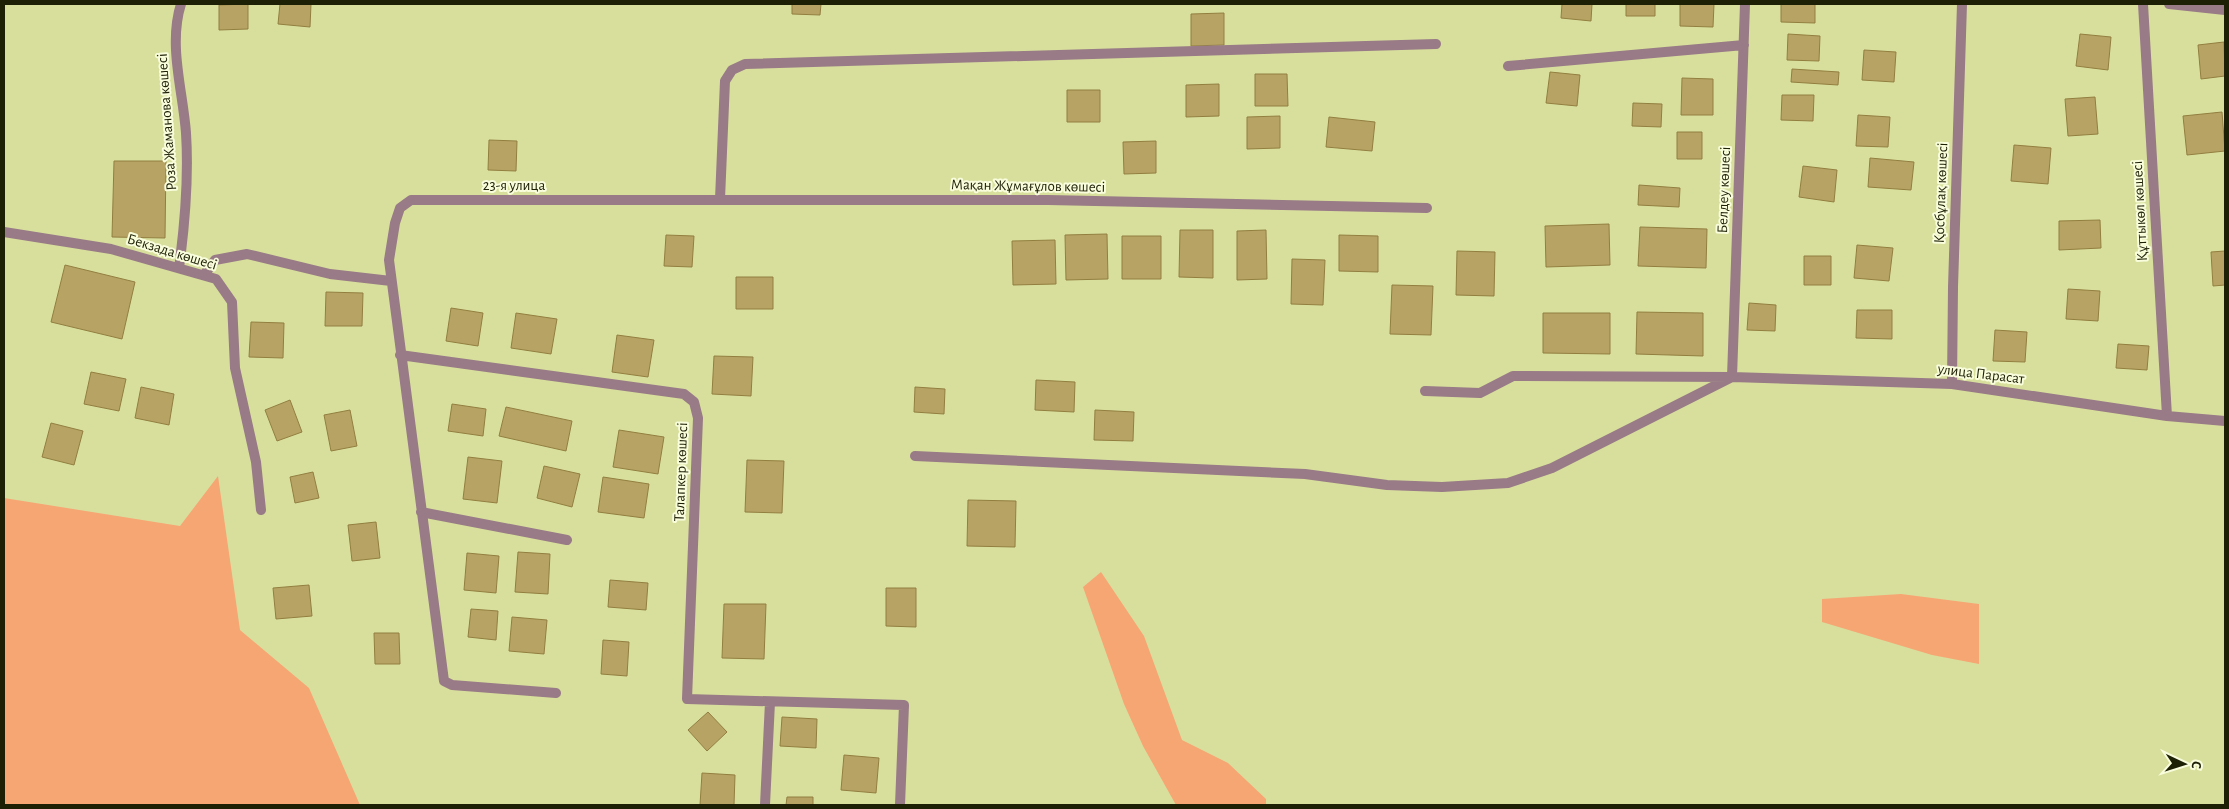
<svg xmlns="http://www.w3.org/2000/svg" width="2229" height="809" font-family="'Alegreya Sans',sans-serif">
	<rect width="100%" height="100%" fill="#d8df9d"/>
	<path fill="#f6a673" d="M 218,476 L 240,630 L 309,688 L 360,805 L 4,805 L 4,498 L 180,526 Z
		M 1101,572 L 1144,636 L 1182,740 L 1228,763 L 1266,799 L 1266,805 L 1176,805 L 1143,746 L 1124,704 L 1083,587 Z
		M 1901,594 L 1979,604 L 1979,664 L 1932,655 L 1822,622 L 1822,599 Z"/>
	<path fill="#b7a464" stroke="#927f40" d="M 248,4 L 248,29 L 219,30 L 219,5 Z
		M 280,4 L 311,4 L 310,27 L 278,24 Z
		M 792,4 L 821,4 L 820,15 L 792,14 Z
		M 1562,4 L 1592,4 L 1591,21 L 1561,18 Z
		M 1626,4 L 1655,4 L 1655,16 L 1626,16 Z
		M 1680,4 L 1714,4 L 1713,27 L 1680,26 Z
		M 1781,4 L 1815,4 L 1815,23 L 1781,22 Z
		M 1224,13 L 1224,45 L 1191,46 L 1191,14 Z
		M 1788,34 L 1820,36 L 1819,61 L 1787,60 Z
		M 2080,34 L 2111,37 L 2108,70 L 2076,66 Z
		M 2224,42 L 2225,76 L 2201,79 L 2198,45 Z
		M 1864,50 L 1896,52 L 1894,82 L 1862,80 Z
		M 1792,69 L 1839,72 L 1838,85 L 1791,82 Z
		M 1550,72 L 1580,75 L 1577,106 L 1546,103 Z
		M 1255,74 L 1287,74 L 1288,106 L 1255,106 Z
		M 1682,78 L 1713,79 L 1713,115 L 1681,115 Z
		M 1219,84 L 1219,116 L 1186,117 L 1186,85 Z
		M 1067,90 L 1100,90 L 1100,122 L 1067,122 Z
		M 1782,95 L 1814,95 L 1813,121 L 1781,120 Z
		M 2095,97 L 2098,134 L 2068,136 L 2065,99 Z
		M 1633,103 L 1662,104 L 1661,127 L 1632,126 Z
		M 2222,112 L 2225,151 L 2187,155 L 2183,116 Z
		M 1858,115 L 1890,117 L 1888,147 L 1856,146 Z
		M 1280,116 L 1280,148 L 1247,149 L 1247,117 Z
		M 1329,117 L 1375,122 L 1372,151 L 1326,147 Z
		M 1677,132 L 1702,132 L 1702,159 L 1677,159 Z
		M 489,140 L 517,141 L 516,171 L 488,170 Z
		M 1156,141 L 1156,173 L 1124,174 L 1123,142 Z
		M 2014,145 L 2051,148 L 2048,184 L 2011,181 Z
		M 1870,158 L 1914,162 L 1911,190 L 1868,187 Z
		M 114,161 L 166,161 L 165,238 L 112,237 Z
		M 1803,166 L 1837,170 L 1834,202 L 1799,197 Z
		M 1639,185 L 1680,188 L 1679,207 L 1638,205 Z
		M 2100,220 L 2101,248 L 2059,250 L 2059,221 Z
		M 1609,224 L 1610,265 L 1546,267 L 1545,226 Z
		M 1640,227 L 1707,229 L 1706,268 L 1638,266 Z
		M 1180,230 L 1213,230 L 1213,278 L 1179,277 Z
		M 1266,230 L 1267,279 L 1237,280 L 1237,231 Z
		M 1107,234 L 1108,279 L 1066,280 L 1065,235 Z
		M 666,235 L 694,236 L 692,267 L 664,266 Z
		M 1339,235 L 1378,236 L 1378,272 L 1339,271 Z
		M 1122,236 L 1161,236 L 1161,279 L 1122,279 Z
		M 1055,240 L 1056,284 L 1013,285 L 1012,241 Z
		M 1857,245 L 1893,248 L 1889,281 L 1854,278 Z
		M 1457,251 L 1495,252 L 1494,296 L 1456,295 Z
		M 2225,251 L 2225,285 L 2213,286 L 2211,252 Z
		M 1804,256 L 1831,256 L 1831,285 L 1804,285 Z
		M 1292,259 L 1325,260 L 1323,305 L 1291,304 Z
		M 65,265 L 135,282 L 122,339 L 51,322 Z
		M 736,277 L 773,277 L 773,309 L 736,309 Z
		M 1392,285 L 1433,286 L 1431,335 L 1390,334 Z
		M 2068,289 L 2100,291 L 2098,321 L 2066,319 Z
		M 326,292 L 363,293 L 362,326 L 325,326 Z
		M 1749,303 L 1776,305 L 1775,331 L 1747,330 Z
		M 451,308 L 483,313 L 478,346 L 446,341 Z
		M 1857,310 L 1892,310 L 1892,339 L 1856,338 Z
		M 1637,312 L 1703,313 L 1703,356 L 1636,354 Z
		M 516,313 L 557,319 L 551,354 L 511,348 Z
		M 1543,313 L 1610,313 L 1610,354 L 1543,353 Z
		M 251,322 L 284,323 L 283,358 L 249,357 Z
		M 1995,330 L 2027,332 L 2025,362 L 1993,361 Z
		M 617,335 L 654,340 L 648,377 L 612,372 Z
		M 2118,344 L 2149,346 L 2147,370 L 2116,368 Z
		M 714,356 L 753,357 L 751,396 L 712,394 Z
		M 91,372 L 126,379 L 119,411 L 84,404 Z
		M 1036,380 L 1075,382 L 1074,412 L 1035,410 Z
		M 141,387 L 174,394 L 169,425 L 135,418 Z
		M 915,387 L 945,389 L 944,414 L 914,412 Z
		M 290,400 L 302,432 L 277,441 L 265,410 Z
		M 452,404 L 486,409 L 483,436 L 448,431 Z
		M 506,407 L 572,421 L 566,451 L 499,436 Z
		M 350,410 L 357,446 L 331,451 L 324,415 Z
		M 1095,410 L 1134,412 L 1133,441 L 1094,440 Z
		M 51,423 L 83,431 L 74,465 L 42,457 Z
		M 619,430 L 664,437 L 658,474 L 613,467 Z
		M 468,457 L 502,461 L 497,503 L 463,499 Z
		M 747,460 L 784,461 L 782,513 L 745,512 Z
		M 544,466 L 580,474 L 572,507 L 537,498 Z
		M 313,472 L 319,498 L 295,503 L 290,477 Z
		M 603,477 L 649,484 L 644,518 L 598,512 Z
		M 968,500 L 1016,501 L 1015,547 L 967,546 Z
		M 376,522 L 380,558 L 352,561 L 348,525 Z
		M 518,552 L 550,554 L 548,594 L 515,592 Z
		M 467,553 L 499,556 L 496,593 L 464,590 Z
		M 610,580 L 648,583 L 646,610 L 608,607 Z
		M 309,585 L 312,616 L 276,619 L 273,588 Z
		M 886,588 L 916,588 L 916,627 L 886,626 Z
		M 724,604 L 766,604 L 764,659 L 722,658 Z
		M 471,609 L 498,611 L 496,640 L 468,637 Z
		M 512,617 L 547,620 L 544,654 L 509,651 Z
		M 374,633 L 399,633 L 400,664 L 375,664 Z
		M 603,640 L 629,642 L 627,676 L 601,674 Z
		M 708,712 L 727,732 L 707,751 L 688,730 Z
		M 782,717 L 817,719 L 816,748 L 780,746 Z
		M 844,755 L 879,758 L 876,793 L 841,790 Z
		M 702,773 L 735,775 L 734,805 L 700,805 Z
		M 787,797 L 813,797 L 813,805 L 786,805 Z"/>
	<g fill="none" stroke-linecap="round" stroke-linejoin="round">
		<path stroke="#987b86" stroke-width="10" d="M 2143,4 L 2167,416
			M 2169,4 L 2225,10
			M 1508,66 L 1744,45
			M 720,199 L 725,81 L 732,70 L 745,64 L 1436,44
			M 4,232 L 111,249 L 216,279 L 232,302 L 235,368 L 256,462 L 261,510
			M 179,268 C 185,223 189,179 186,133 C 183,91 168,45 181,4
			M 204,275 L 215,260 L 247,254 L 330,274 L 391,281
			M 400,355 L 684,394 L 694,402 L 698,418 L 687,699 L 904,705 L 900,805
			M 1732,377 L 1745,4
			M 1952,384 L 1953,287 L 1962,4
			M 1425,391 L 1480,393 L 1513,376 L 1732,377 L 1952,384 L 2167,416 L 2225,421
			M 915,456 L 1305,474 L 1387,485 L 1442,487 L 1508,483 L 1552,468 L 1732,377
			M 421,512 L 567,540
			M 556,693 L 452,685 L 444,681 L 389,260 L 395,223 L 400,208 L 411,200 L 1048,200 L 1427,208
			M 765,805 L 770,702"/>
	</g>
	<g text-anchor="middle" dominant-baseline="central" stroke-width="4" stroke-linejoin="round" paint-order="stroke">
		<g font-size="15" fill="#1e2006" stroke="#f9fddc">
			<text transform="translate(167 122) rotate(-94)">Роза Жаманова көшесі</text>
			<text x="514" y="185">23-я улица</text>
			<text transform="translate(1028 186) rotate(1)">Мақан Жұмағұлов көшесі</text>
			<text transform="translate(1724 190) rotate(-88)">Белдеу көшесі</text>
			<text transform="translate(1941 193) rotate(-88)">Қосбұлақ көшесі</text>
			<text transform="translate(2140 211) rotate(-93)">Құттыкөл көшесі</text>
			<text transform="translate(172 252) rotate(17)">Бекзада көшесі</text>
			<text transform="translate(1981 374) rotate(7)">улица Парасат</text>
			<text transform="translate(681 472) rotate(-88)">Талапкер көшесі</text>
		</g>
	</g>
	<rect width="2229" height="809" fill="none" stroke="#1e2006" stroke-width="10"/>
	<g transform="translate(2184 764) rotate(94)" stroke="#f9fddc" stroke-width="4" paint-order="stroke">
	<path d="M0-4L9 19L0 12L-9 19Z" fill="#1e2006"/>
	<text y="-8" font-size="14" font-weight="bold" text-anchor="middle" fill="#1e2006">С</text>
	</g>
</svg>
